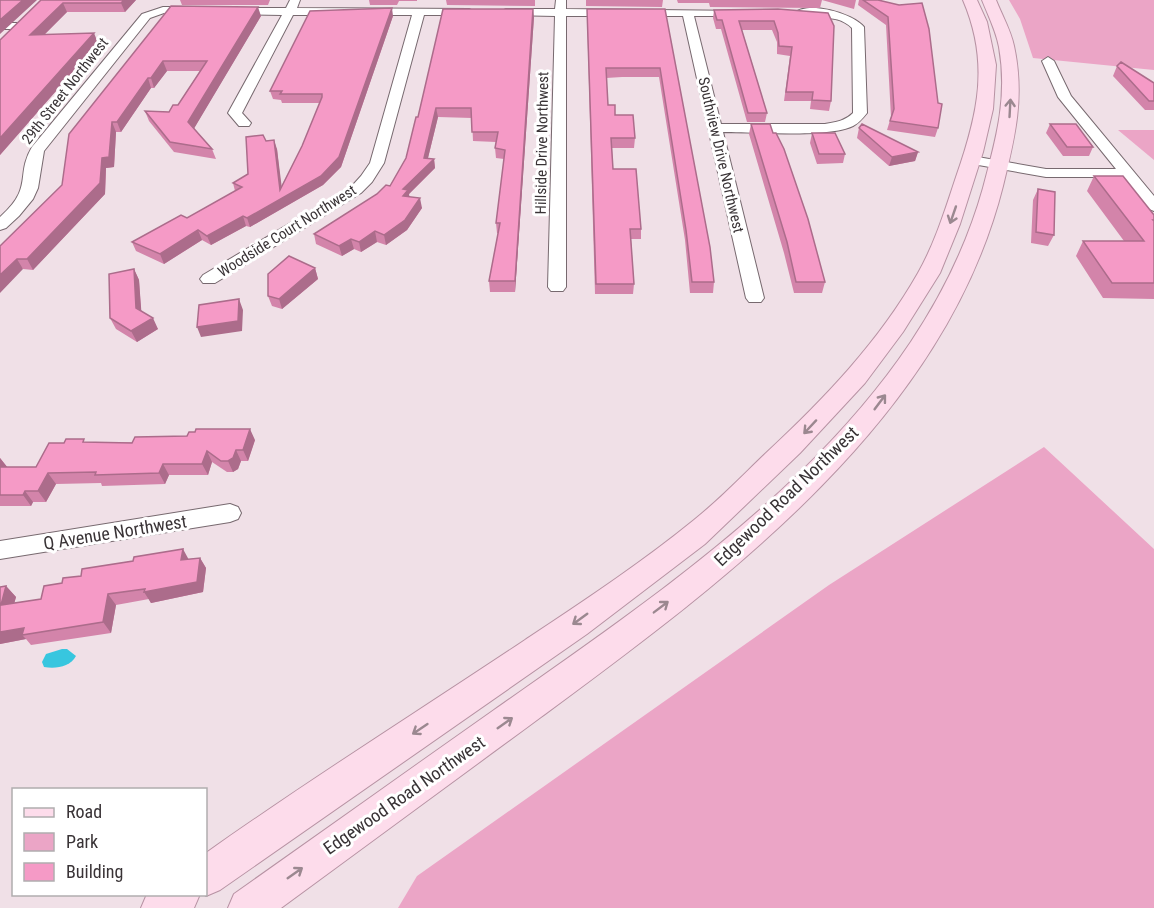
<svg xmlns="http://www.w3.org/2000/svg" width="1154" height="908" font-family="'Roboto Condensed',sans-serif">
	<rect width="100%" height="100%" fill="#f0e0e7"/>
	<path fill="#eba5c6" d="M 1009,0 L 1154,0 L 1154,70 L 1033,58 L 1020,19 Z
		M 1118,130 L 1154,130 L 1154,160 Z
		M 1044,447 L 1154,549 L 1154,908 L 398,908 L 417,876 L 829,585 Z"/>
	<path fill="#37c6df" d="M 62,649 L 67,649 L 76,656 C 70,667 56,669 44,667 L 42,662 L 46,654 Z"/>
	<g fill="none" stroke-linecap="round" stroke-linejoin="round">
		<g stroke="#77696f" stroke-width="2">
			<path id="minor" d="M 290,0 L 300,0 L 297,8 L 469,9 L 475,12 L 469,15 L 424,15 L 384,163 L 372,182 L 361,193 L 215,283 L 203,283 L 200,279 L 203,275 L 351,187 L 361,176 L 370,163 L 412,15 L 293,15 L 242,113 L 251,123 L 249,126 L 239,126 L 228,113 L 282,15 L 230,14 L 224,11 L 230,8 L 286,8 Z
				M 556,0 L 566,0 L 566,9 L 746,11 L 748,13 L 742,16 L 694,16 L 721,124 L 825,124 C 836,122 845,121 853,113 L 852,28 C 834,10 809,24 794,13 C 809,1 852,13 864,27 L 867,113 C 863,118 859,123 853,126 C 829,138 753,132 723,132 L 764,298 L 761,302 L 749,302 L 746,298 L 683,16 L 566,16 L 566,287 L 563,291 L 551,291 L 548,287 L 555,16 L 506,15 L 500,12 L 506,9 L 555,9 Z
				M 163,7 L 196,7 L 202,10 L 196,13 L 164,13 L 150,18 L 44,151 L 38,188 L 33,199 L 19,216 L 6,228 L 0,230 L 0,217 C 34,187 15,176 32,147 L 142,14 Z
				M 0,23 L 18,23 L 24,26 L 18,29 L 0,29 Z
				M 1048,57 L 1054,61 L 1071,96 L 1154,196 L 1154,211 L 1149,209 L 1123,177 L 1046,177 L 967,163 L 965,160 L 967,157 L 972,156 L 1046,169 L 1116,169 L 1058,97 L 1042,61 Z
				M 230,504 L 238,507 L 241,513 L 238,519 L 230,522 L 0,559 L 0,541 Z"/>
		</g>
		<g stroke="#b792a3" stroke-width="2">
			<path id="major" d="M 963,0 L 977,0 L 987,22 L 996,65 L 993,109 L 983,152 L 960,224 L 940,273 L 903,332 L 865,383 L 800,453 L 705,544 L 587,634 L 220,890 L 206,896 L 204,894 L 206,894 L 206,853 C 310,779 419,711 525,640 C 582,602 640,564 694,520 C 719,500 742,476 765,454 C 823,400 879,342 918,273 C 935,243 945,210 956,177 C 978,114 990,63 963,0 Z
				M 982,0 L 996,0 C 1002,15 1011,31 1014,46 C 1025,97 1015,137 1003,186 C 944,421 725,581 541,717 C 454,781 368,844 281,908 L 228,908 L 234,894 C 321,833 407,771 494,710 C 683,577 917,423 983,188 C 996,139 1008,98 999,47 C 996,31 988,15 982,0 Z
				M 147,894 L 200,894 L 194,908 L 141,908 Z"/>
		</g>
		<use href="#minor" fill="#fff" fill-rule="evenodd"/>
		<use href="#major" fill="#fddceb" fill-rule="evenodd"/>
	</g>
	<path fill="#d384aa" d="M 41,0 L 136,0 L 125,12 L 67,12 L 44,35 L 98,43 L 0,155 L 0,40 Z
		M 180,0 L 270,0 L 268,5 L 182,5 Z
		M 369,0 L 417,0 L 417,1 L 399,1 L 397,5 L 370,5 Z
		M 446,0 L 535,0 L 535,6 L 447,5 Z
		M 586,0 L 663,0 L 662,7 L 586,6 Z
		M 677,0 L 856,0 L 854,9 L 822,0 L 820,8 L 710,7 L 709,3 L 678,3 Z
		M 859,0 L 878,0 L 899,5 L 938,128 L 935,137 L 887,130 L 891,117 L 886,25 L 858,5 Z
		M 171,6 L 261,16 L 194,128 L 212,149 L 216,159 L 174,152 L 149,121 L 145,111 L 169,112 L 178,105 L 200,71 L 167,71 L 154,88 L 151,88 L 121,132 L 116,132 L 114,167 L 106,168 L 105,194 L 33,270 L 23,269 L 0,246 L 62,185 Z
		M 665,9 L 714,282 L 713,293 L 690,293 L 685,240 L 659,77 L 622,77 L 606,78 L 608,105 L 635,138 L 634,148 L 612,148 L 613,169 L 641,229 L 641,239 L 631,239 L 634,284 L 633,294 L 595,294 L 587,17 Z
		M 778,9 L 831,101 L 829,111 L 810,109 L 811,101 L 784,101 L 790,56 L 777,54 L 777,42 L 772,30 L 742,30 L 767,113 L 765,122 L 747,122 L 721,29 L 716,29 L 713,18 L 714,10 Z
		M 393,16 L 341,167 L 323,185 L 250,227 L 246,226 L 211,245 L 202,240 L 164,264 L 136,251 L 132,242 L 187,218 L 235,191 L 233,183 L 248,174 L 266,141 L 277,149 L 281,187 L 302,146 L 320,103 L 282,103 L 281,100 L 273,99 L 270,91 Z
		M 534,17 L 515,292 L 490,292 L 489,281 L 498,233 L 497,233 L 496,223 L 504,159 L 496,158 L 495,148 L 496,142 L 473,141 L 472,118 L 438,117 L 428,158 L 434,159 L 435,168 L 409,194 L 409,196 L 422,208 L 407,230 L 386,245 L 377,242 L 361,252 L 354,249 L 342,256 L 316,244 L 314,234 L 390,186 L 406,158 L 418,117 Z
		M 1117,66 L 1154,83 L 1154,110 L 1145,110 L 1113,76 Z
		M 751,124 L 773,133 L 825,282 L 822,293 L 794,293 L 784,253 L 749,134 Z
		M 1050,124 L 1093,147 L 1089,156 L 1063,156 L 1046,133 Z
		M 859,128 L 918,152 L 915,161 L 889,166 L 857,138 Z
		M 812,133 L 845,154 L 843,163 L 817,164 L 810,143 Z
		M 1094,176 L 1154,215 L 1154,299 L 1103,298 L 1076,256 L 1083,241 L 1124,241 L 1087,191 Z
		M 1038,189 L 1054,235 L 1048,246 L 1031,243 L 1033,200 Z
		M 315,268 L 318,279 L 282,309 L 272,306 L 268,296 Z
		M 134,269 L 139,280 L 141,311 L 158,329 L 137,342 L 116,329 L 110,318 Z
		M 255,440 L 248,461 L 241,461 L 238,469 L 233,472 L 227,472 L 212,462 L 208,475 L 169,475 L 165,484 L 102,486 L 101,483 L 56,484 L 46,502 L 33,502 L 31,506 L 0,506 L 0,458 L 7,467 L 36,467 L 86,442 L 97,443 Z
		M 200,558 L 206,568 L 203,592 L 151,603 L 149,599 L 116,605 L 111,633 L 31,645 L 26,639 L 0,644 L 0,587 L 6,586 L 16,597 L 14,603 L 41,599 L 189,559 Z"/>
	<path fill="#ac6c8b" d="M 23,0 L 37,0 L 0,34 L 0,20 Z
		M 124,0 L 136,0 L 125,12 L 121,3 Z
		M 63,3 L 67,12 L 34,45 L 30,35 Z
		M 258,7 L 261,16 L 192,132 L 188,122 Z
		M 392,8 L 393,16 L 341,167 L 323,185 L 250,227 L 247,218 L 280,190 L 274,140 L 277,149 L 283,197 Z
		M 533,9 L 534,17 L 515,292 L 515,281 Z
		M 94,33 L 98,43 L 0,155 L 0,138 Z
		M 163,61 L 167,71 L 154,88 L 151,78 Z
		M 148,78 L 151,88 L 121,132 L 117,122 Z
		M 436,108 L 438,117 L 426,166 L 434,159 L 435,168 L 409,194 L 410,200 L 405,205 L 403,189 L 424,158 Z
		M 112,122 L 116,132 L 114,167 L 106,168 L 105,194 L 33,270 L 27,259 L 102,158 Z
		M 918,152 L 915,161 L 889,166 L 892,157 Z
		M 420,198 L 422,208 L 407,230 L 386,245 L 384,235 Z
		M 243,216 L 246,226 L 211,245 L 207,236 Z
		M 198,230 L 202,240 L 164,264 L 160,254 Z
		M 375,231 L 377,242 L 361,252 L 359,242 Z
		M 351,239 L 354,249 L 342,256 L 339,246 Z
		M 17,259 L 23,269 L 0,293 L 0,275 Z
		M 315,268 L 318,279 L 282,309 L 279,299 Z
		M 134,269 L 139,280 L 142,320 L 136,308 Z
		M 239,299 L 243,310 L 242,331 L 201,337 L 197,327 Z
		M 153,318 L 158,329 L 137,342 L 131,331 Z
		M 250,429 L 255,440 L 248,461 L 243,450 Z
		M 236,450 L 241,461 L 238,469 L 233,472 L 228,461 Z
		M 207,451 L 212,462 L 208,475 L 202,464 Z
		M 0,458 L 8,468 L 0,475 Z
		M 163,464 L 169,475 L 165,484 L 159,473 Z
		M 48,473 L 56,484 L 46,502 L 38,491 Z
		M 25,491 L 33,502 L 31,506 L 23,495 Z
		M 183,549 L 189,560 L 181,560 Z
		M 200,558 L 206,568 L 203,592 L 151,603 L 144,592 Z
		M 6,586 L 16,597 L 11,616 L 1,605 Z
		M 108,594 L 116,605 L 111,633 L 103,622 Z
		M 24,628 L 22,635 L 26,639 L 0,644 L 0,632 Z"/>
	<path fill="#f59ac6" stroke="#ac6c8b" stroke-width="1.5" d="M 0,0 L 23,0 L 0,20 Z
		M 41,0 L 124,0 L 121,3 L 63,3 L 30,35 L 94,33 L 0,138 L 0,40 Z
		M 863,0 L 878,0 L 899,5 L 922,3 L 929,29 L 938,103 L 942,104 L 938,128 L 890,121 L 894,109 L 888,17 Z
		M 171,6 L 258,7 L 188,122 L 212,149 L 170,142 L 145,111 L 169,112 L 173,105 L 178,105 L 207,61 L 163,61 L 151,78 L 148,78 L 117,122 L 112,122 L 109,157 L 102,158 L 100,183 L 27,259 L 17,259 L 0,275 L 0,246 L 62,185 L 69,134 Z
		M 392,8 L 339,157 L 321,176 L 247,218 L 243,216 L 207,236 L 198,230 L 160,254 L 132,242 L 181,215 L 187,218 L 242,187 L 233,183 L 248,174 L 246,137 L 263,135 L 266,141 L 274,140 L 280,190 L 302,146 L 322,97 L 322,94 L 280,94 L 282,91 L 270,91 L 310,11 Z
		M 443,9 L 533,9 L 515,281 L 489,281 L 500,223 L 496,223 L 505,150 L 495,148 L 498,132 L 472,132 L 471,108 L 436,108 L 424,158 L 434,159 L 403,189 L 408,190 L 403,196 L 420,198 L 405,220 L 384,235 L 375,231 L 359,242 L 351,239 L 339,246 L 314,234 L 377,194 L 386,185 L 390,186 L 406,158 L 416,117 L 418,117 Z
		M 587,9 L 665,9 L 710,247 L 714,282 L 692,282 L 686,230 L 660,68 L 606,68 L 608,105 L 615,105 L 615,115 L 633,115 L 635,138 L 611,138 L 613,169 L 636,169 L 641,229 L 630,229 L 634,284 L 596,284 Z
		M 778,9 L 828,13 L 834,26 L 831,101 L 812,100 L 813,92 L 786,92 L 792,47 L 779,46 L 778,33 L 774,21 L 739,21 L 767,113 L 748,113 L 722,20 L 717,20 L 714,10 Z
		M 1121,62 L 1154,83 L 1154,101 L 1149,101 L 1117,66 Z
		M 751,124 L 770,124 L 773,133 L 776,133 L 784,149 L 808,219 L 825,282 L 796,282 L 787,242 Z
		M 862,124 L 918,152 L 892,157 L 859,128 Z
		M 1050,124 L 1076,124 L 1093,147 L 1067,147 Z
		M 812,133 L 835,133 L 845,154 L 819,154 Z
		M 1094,176 L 1123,176 L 1154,215 L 1154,220 L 1153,220 L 1154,221 L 1154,283 L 1112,283 L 1083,241 L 1144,241 Z
		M 1038,189 L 1055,192 L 1054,235 L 1036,232 Z
		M 289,256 L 315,268 L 279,299 L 268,296 L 268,274 Z
		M 134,269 L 136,308 L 153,318 L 131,331 L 110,318 L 109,274 Z
		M 239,299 L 238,321 L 197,327 L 199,305 Z
		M 196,429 L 250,429 L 243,450 L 236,450 L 233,458 L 228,461 L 221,461 L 207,451 L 202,464 L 163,464 L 159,473 L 95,475 L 96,472 L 48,473 L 38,491 L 25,491 L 23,495 L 0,495 L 0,467 L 36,467 L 49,443 L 64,443 L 66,439 L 84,439 L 83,442 L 132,443 L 135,437 L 187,436 L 189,432 L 195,432 Z
		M 183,549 L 181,560 L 200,558 L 197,582 L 144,592 L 145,589 L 108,594 L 103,622 L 22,635 L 24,628 L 0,632 L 0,587 L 6,586 L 1,605 L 41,599 L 44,586 L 62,583 L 63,578 L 81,576 L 82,569 L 133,561 L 134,557 Z"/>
	<defs><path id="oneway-shaft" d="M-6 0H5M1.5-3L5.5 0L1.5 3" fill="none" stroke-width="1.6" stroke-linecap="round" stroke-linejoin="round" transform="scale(1.5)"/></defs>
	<g stroke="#9b8890">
		<use href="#oneway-shaft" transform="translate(1010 108) rotate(-87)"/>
		<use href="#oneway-shaft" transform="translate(953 215) rotate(109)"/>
		<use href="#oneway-shaft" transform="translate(880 402) rotate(-53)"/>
		<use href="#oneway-shaft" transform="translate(810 427) rotate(133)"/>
		<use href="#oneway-shaft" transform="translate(661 607) rotate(-37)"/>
		<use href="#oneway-shaft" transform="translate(580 619) rotate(144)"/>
		<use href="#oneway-shaft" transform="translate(505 723) rotate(-35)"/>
		<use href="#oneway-shaft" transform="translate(420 729) rotate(146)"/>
		<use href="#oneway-shaft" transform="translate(295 873) rotate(-35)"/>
	</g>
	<g text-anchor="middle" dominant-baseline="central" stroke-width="6" stroke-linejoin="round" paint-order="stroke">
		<g font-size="15" fill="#393336" stroke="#fff">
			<text transform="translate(65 91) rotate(-52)">29th Street Northwest</text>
			<text transform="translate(542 143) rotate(-89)">Hillside Drive Northwest</text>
			<text transform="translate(721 155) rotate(77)">Southview Drive Northwest</text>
			<text transform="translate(287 231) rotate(-32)">Woodside Court Northwest</text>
		</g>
		<g font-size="18" fill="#393336" stroke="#fff">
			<text transform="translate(786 496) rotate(-44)">Edgewood Road Northwest</text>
			<text transform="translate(115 532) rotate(-9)">Q Avenue Northwest</text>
			<text transform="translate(404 795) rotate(-35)">Edgewood Road Northwest</text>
		</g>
	</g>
	<rect x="12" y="788" width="195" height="108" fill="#ffffff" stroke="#b0adaf" stroke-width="1.5"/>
	<rect x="24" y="808" width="30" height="9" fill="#fddceb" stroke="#b0adaf" stroke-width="1.5"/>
	<text x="66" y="818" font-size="18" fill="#393336">Road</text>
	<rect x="24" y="833" width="30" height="18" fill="#eba5c6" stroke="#b0adaf" stroke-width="1.5"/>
	<text x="66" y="848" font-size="18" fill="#393336">Park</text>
	<rect x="24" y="863" width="30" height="18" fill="#f59ac6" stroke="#b0adaf" stroke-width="1.5"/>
	<text x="66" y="878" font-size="18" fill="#393336">Building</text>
</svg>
